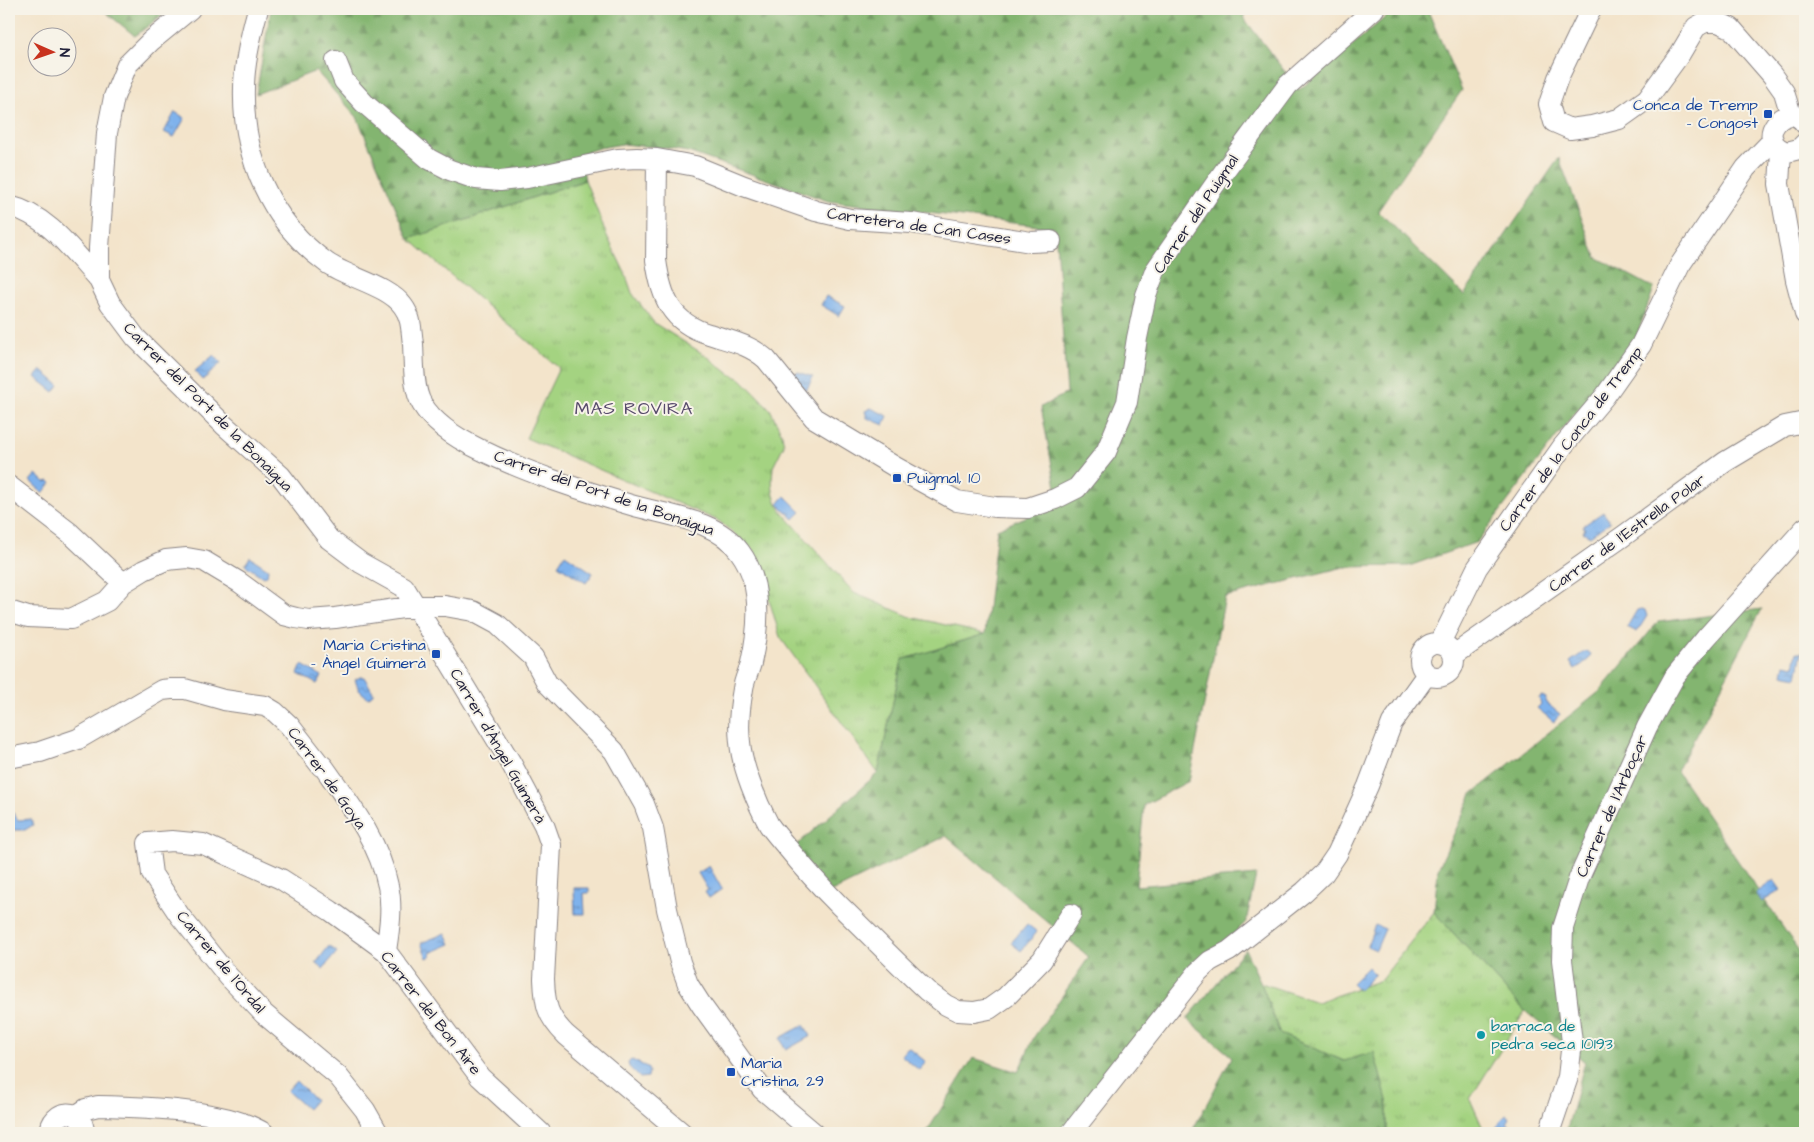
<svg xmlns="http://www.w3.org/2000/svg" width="1814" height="1142" font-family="'Architects Daughter',sans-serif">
	<defs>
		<pattern id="grass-tufts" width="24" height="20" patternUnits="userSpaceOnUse" patternTransform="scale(1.25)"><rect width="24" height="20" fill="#a4d381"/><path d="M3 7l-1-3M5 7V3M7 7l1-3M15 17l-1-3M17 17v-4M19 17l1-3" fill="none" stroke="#8db570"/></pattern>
		<pattern id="forest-firs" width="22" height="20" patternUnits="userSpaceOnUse" patternTransform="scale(1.25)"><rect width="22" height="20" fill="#83b56f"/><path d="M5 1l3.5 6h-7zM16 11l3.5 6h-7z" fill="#6b935c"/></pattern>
		<pattern id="water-ripples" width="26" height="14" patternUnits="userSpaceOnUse" patternTransform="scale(1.25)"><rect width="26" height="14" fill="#7fb2ec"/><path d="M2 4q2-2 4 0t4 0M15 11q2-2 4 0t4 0" fill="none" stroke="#6890c0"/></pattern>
	</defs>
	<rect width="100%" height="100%" fill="#f7f3e8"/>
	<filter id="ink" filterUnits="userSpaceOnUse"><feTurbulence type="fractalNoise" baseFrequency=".02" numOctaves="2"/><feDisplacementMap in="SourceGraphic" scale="10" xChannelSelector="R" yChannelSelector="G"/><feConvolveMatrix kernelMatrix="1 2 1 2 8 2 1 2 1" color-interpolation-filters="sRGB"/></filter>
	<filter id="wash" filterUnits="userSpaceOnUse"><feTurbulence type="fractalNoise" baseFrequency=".0096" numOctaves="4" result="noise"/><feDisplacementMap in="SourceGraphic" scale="20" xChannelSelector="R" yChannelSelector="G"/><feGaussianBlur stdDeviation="1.12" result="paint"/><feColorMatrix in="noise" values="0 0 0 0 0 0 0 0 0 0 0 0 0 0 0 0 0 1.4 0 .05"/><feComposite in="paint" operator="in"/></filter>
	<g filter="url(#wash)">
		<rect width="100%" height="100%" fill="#f3e4cb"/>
		<path fill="url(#grass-tufts)" stroke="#637a5e" d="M 585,180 L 607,236 L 625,273 L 632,293 L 654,323 L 708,357 L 728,373 L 741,379 L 770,409 L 782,434 L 784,445 L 773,467 L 772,479 L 773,491 L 777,504 L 783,513 L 854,593 L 911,617 L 985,634 L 902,660 L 878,773 L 780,637 L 755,551 L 719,521 L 526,438 L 559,368 L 409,239 Z
			M 1434,912 L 1525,1011 L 1470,1099 L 1485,1133 L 1387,1133 L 1387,1100 L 1344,1061 L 1280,1034 L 1261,983 L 1317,1002 L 1381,980 Z"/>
		<path fill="url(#forest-firs)" stroke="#526c55" d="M 102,9 L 170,9 L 135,36 Z
			M 271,9 L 1251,9 L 1243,17 L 1299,90 L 1395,9 L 1428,11 L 1462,90 L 1378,211 L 1464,295 L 1559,158 L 1596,257 L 1654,288 L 1631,352 L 1569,420 L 1477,542 L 1409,566 L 1344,567 L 1225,597 L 1189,781 L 1144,805 L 1136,886 L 1256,875 L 1246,922 L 1207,960 L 1071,1133 L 926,1133 L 973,1058 L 1018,1072 L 1034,1037 L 1089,957 L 946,836 L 815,900 L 790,851 L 878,773 L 902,660 L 985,634 L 997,529 L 1059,503 L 1041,407 L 1067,393 L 1055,228 L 828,201 L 688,152 L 665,148 L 622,144 L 599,148 L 580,154 L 585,180 L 409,239 L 357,117 L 316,71 L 256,94 Z
			M 1762,609 L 1677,771 L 1805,960 L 1805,1133 L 1566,1133 L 1585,1062 L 1525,1011 L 1434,912 L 1438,869 L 1472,794 L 1599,692 L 1658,622 Z
			M 1245,949 L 1261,983 L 1280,1034 L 1344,1061 L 1374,1052 L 1387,1100 L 1387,1133 L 1191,1133 L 1232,1057 L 1187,1019 Z"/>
		<path fill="url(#water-ripples)" stroke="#506a94" d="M 175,112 L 185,118 L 174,137 L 164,132 Z
			M 826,296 L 845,306 L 839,316 L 821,305 Z
			M 214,355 L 221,363 L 203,380 L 195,371 Z
			M 41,370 L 59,385 L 54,392 L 35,377 Z
			M 798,372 L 813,377 L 806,391 L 793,376 L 795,373 Z
			M 871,408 L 888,416 L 884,425 L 867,418 L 865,411 Z
			M 36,474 L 45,482 L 49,481 L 51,483 L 43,493 L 30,481 Z
			M 785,496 L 801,512 L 794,519 L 778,504 Z
			M 1603,512 L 1610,522 L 1590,536 L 1583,532 L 1585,529 L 1583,526 Z
			M 565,554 L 593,573 L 586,583 L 558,565 Z
			M 250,557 L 268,569 L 267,576 L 263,577 L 245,565 Z
			M 1641,609 L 1645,610 L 1647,616 L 1637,632 L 1627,627 L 1637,610 Z
			M 1587,651 L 1591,654 L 1589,659 L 1575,670 L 1570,662 L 1584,652 Z
			M 1797,652 L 1802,652 L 1797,677 L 1783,674 L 1785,664 L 1794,666 Z
			M 302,665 L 322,676 L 317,684 L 298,674 Z
			M 360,677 L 364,677 L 373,692 L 373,694 L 368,698 L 359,690 L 355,680 Z
			M 1542,696 L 1546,698 L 1545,702 L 1560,714 L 1554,722 L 1537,708 L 1541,704 L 1539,698 Z
			M 13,813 L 18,820 L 31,819 L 33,825 L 25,830 L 12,830 L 9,814 Z
			M 709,866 L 722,889 L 709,898 L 705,892 L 708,890 L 698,873 Z
			M 1774,880 L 1781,890 L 1762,902 L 1756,893 Z
			M 574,888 L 589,888 L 589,893 L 584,893 L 585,914 L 575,914 Z
			M 1027,924 L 1037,932 L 1021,951 L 1011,943 Z
			M 1375,925 L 1385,929 L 1376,950 L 1367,946 Z
			M 446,933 L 451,944 L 430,953 L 431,956 L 427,958 L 421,943 Z
			M 329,946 L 337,952 L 323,969 L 316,963 Z
			M 1368,967 L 1375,974 L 1359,990 L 1352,983 Z
			M 804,1025 L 811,1036 L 786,1050 L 780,1038 Z
			M 908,1047 L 926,1062 L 919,1070 L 901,1055 Z
			M 632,1060 L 647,1067 L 649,1071 L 648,1077 L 640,1078 L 629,1067 L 628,1062 Z
			M 296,1081 L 315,1100 L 307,1109 L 287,1091 Z
			M 1506,1115 L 1510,1118 L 1507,1123 L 1520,1133 L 1502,1133 L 1496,1128 Z"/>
	</g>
	<g filter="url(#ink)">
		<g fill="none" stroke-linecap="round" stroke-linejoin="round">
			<g stroke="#8a8383" stroke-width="22">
				<path id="street" d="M 190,9 L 151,41 L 127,65 L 114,97 L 107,133 L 99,248 L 99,280 L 110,303 L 136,338 L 224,425 L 281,476 L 329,539 L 361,563 L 404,587 L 511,763 L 544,825 L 551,845 L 544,979 C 545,1005 547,1016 566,1035 L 682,1133
					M 258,9 C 251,34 244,62 244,88 C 242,157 271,223 327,263 C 349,278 389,286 403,306 C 412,318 411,330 413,344 C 414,361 413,390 422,404 C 434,424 458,439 479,449 C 527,473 581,490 631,505 C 668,516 716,519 740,552 C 763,583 759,628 751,663 C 749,671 744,680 743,689 C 740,705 738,726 740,742 C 742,767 757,803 769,825 C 774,832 780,839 786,846 C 803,867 821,887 840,906 C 869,934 897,963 927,991 L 946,1005 L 958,1011 L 974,1012 L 989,1009 L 1006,997 L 1042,960 L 1071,914
					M 1591,9 L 1558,78 L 1549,104 L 1554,122 L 1570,129 L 1592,126 L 1619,119 L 1647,99 L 1680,54 L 1696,27 L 1705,22 L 1718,22 L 1731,28 L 1772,75 L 1784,92 L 1791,115
					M 336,61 L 344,81 L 364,103 L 429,159 L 450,170 L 476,179 L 500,181 L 527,178 L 618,159 L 637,158 L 657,159 L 695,166 L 744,186 L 816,211 L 850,219 L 911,223 L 1031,242 L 1051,241
					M 1805,124 C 1787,97 1751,141 1787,152 L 1799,149 L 1805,143
					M 1781,151 L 1779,184 L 1796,280 L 1805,314
					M 657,159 L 656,260 C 661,297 671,323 709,334 C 730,341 749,344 766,359 L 814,418 L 897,468 L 957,501 L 995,507 L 1028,508 L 1055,499 L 1077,488 L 1106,452 L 1127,402 L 1137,338 L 1146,295 L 1155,271 L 1225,170 L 1288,85 L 1374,9
					M 9,206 C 48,215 73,252 99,280
					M 9,486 L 70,533 L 123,583
					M 9,611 L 28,617 L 71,619 L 107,601 L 123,583 L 144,570 L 166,560 L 187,558 L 204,561 L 239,582 L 284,615 L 296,618 L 309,620 L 335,618 L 416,606 L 445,606 L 473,611 L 497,624 L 533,657 L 547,683 L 614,751 L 644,804 L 653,828 L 667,909 L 680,962 L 688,984 L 702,1006 L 762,1089 L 814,1133
					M1420 660a17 17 0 1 1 34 0a17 17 0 1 1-34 0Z
					M 1440,643 L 1477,568 L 1563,446 L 1605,396 L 1641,345 L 1680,265 L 1746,168 L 1773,140
					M 1454,655 L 1622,537 L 1725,462 L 1785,426 L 1805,422
					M 9,758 L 40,752 L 78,739 L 162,690 L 171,689 L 185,689 L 224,700 L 265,706 L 275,712 L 289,725 L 321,766 L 323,766 C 349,803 379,841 388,886 C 393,907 389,931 386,951
					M 77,1115 L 86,1109 L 98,1106 C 144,1107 226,1109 264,1133
					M 50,1133 C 51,1108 84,1106 84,1133
					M 378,1133 L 365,1110 L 338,1076 L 264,1014 L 228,976 L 180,916 L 152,874 L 148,843 L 172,841 L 203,844 L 281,879 L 331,911 L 386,951 L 480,1077 L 541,1133
					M 1071,1133 L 1198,972 L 1210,961 L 1229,951 L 1304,892 L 1324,873 L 1337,854 L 1345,837 L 1368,786 L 1392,723 L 1427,674
					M 1549,1133 L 1568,1077 L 1572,1042 L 1562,960 L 1563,928 L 1579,878 L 1647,727 L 1675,676 L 1706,638 L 1805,528"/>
			</g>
			<use href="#street" stroke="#fff" stroke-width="20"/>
		</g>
	</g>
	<g fill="#1a4fb4" stroke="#f7f3e8" stroke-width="2">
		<rect x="1763" y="109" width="10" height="10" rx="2.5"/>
		<rect x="892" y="473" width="10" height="10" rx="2.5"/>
		<rect x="431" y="649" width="10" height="10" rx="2.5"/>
		<rect x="726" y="1067" width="10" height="10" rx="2.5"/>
	</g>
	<circle fill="#0f9aa8" stroke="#f7f3e8" stroke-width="2" cx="1481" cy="1035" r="5"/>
	<g text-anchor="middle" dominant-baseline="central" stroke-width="4" stroke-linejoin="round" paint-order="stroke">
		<g font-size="16" fill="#164399" stroke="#f7f3e8" text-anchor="end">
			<text x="1758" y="105">Conca de Tremp<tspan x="1758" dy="18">- Congost</tspan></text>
			<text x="907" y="478" text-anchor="start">Puigmal, 10</text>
			<text x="426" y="645">Maria Cristina<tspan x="426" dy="18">- Àngel Guimerà</tspan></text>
			<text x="741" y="1063" text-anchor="start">Maria<tspan x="741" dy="18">Cristina, 29</tspan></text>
		</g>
		<g font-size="16" fill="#22223b" stroke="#f7f3e8">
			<text transform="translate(1196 214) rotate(-56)">Carrer del Puigmal</text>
			<text transform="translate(919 226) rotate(8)">Carretera de Can Cases</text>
			<text transform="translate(208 407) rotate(45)">Carrer del Port de la Bonaigua</text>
			<text transform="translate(1571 439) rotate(-53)">Carrer de la Conca de Tremp</text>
			<text transform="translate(604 493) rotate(19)">Carrer del Port de la Bonaigua</text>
			<text transform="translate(1627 533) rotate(-36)">Carrer de l'Estrella Polar</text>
			<text transform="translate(498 746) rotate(60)">Carrer d'Àngel Guimerà</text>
			<text transform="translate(327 778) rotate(54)">Carrer de Goya</text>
			<text transform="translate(1612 806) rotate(-66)">Carrer de l'Arboçar</text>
			<text transform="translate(221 962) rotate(50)">Carrer de l'Ordal</text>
			<text transform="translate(431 1013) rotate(52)">Carrer del Bon Aire</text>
		</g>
		<g font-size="16" fill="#0d838f" stroke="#f7f3e8" text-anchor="start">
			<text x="1491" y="1026">barraca de<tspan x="1491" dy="18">pedra seca 10193</tspan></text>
		</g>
		<g font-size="18" letter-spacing="1" fill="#584b6d" stroke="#f7f3e8">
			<text x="634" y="408">MAS ROVIRA</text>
		</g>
	</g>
	<rect width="1814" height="1142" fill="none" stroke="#f7f3e8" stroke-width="30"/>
	<g transform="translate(52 52) rotate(92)"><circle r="24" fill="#f7f3e8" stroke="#a29fa3"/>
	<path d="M0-4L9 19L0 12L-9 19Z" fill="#c8321e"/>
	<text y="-8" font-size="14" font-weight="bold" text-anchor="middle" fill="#22223b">N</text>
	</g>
</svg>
